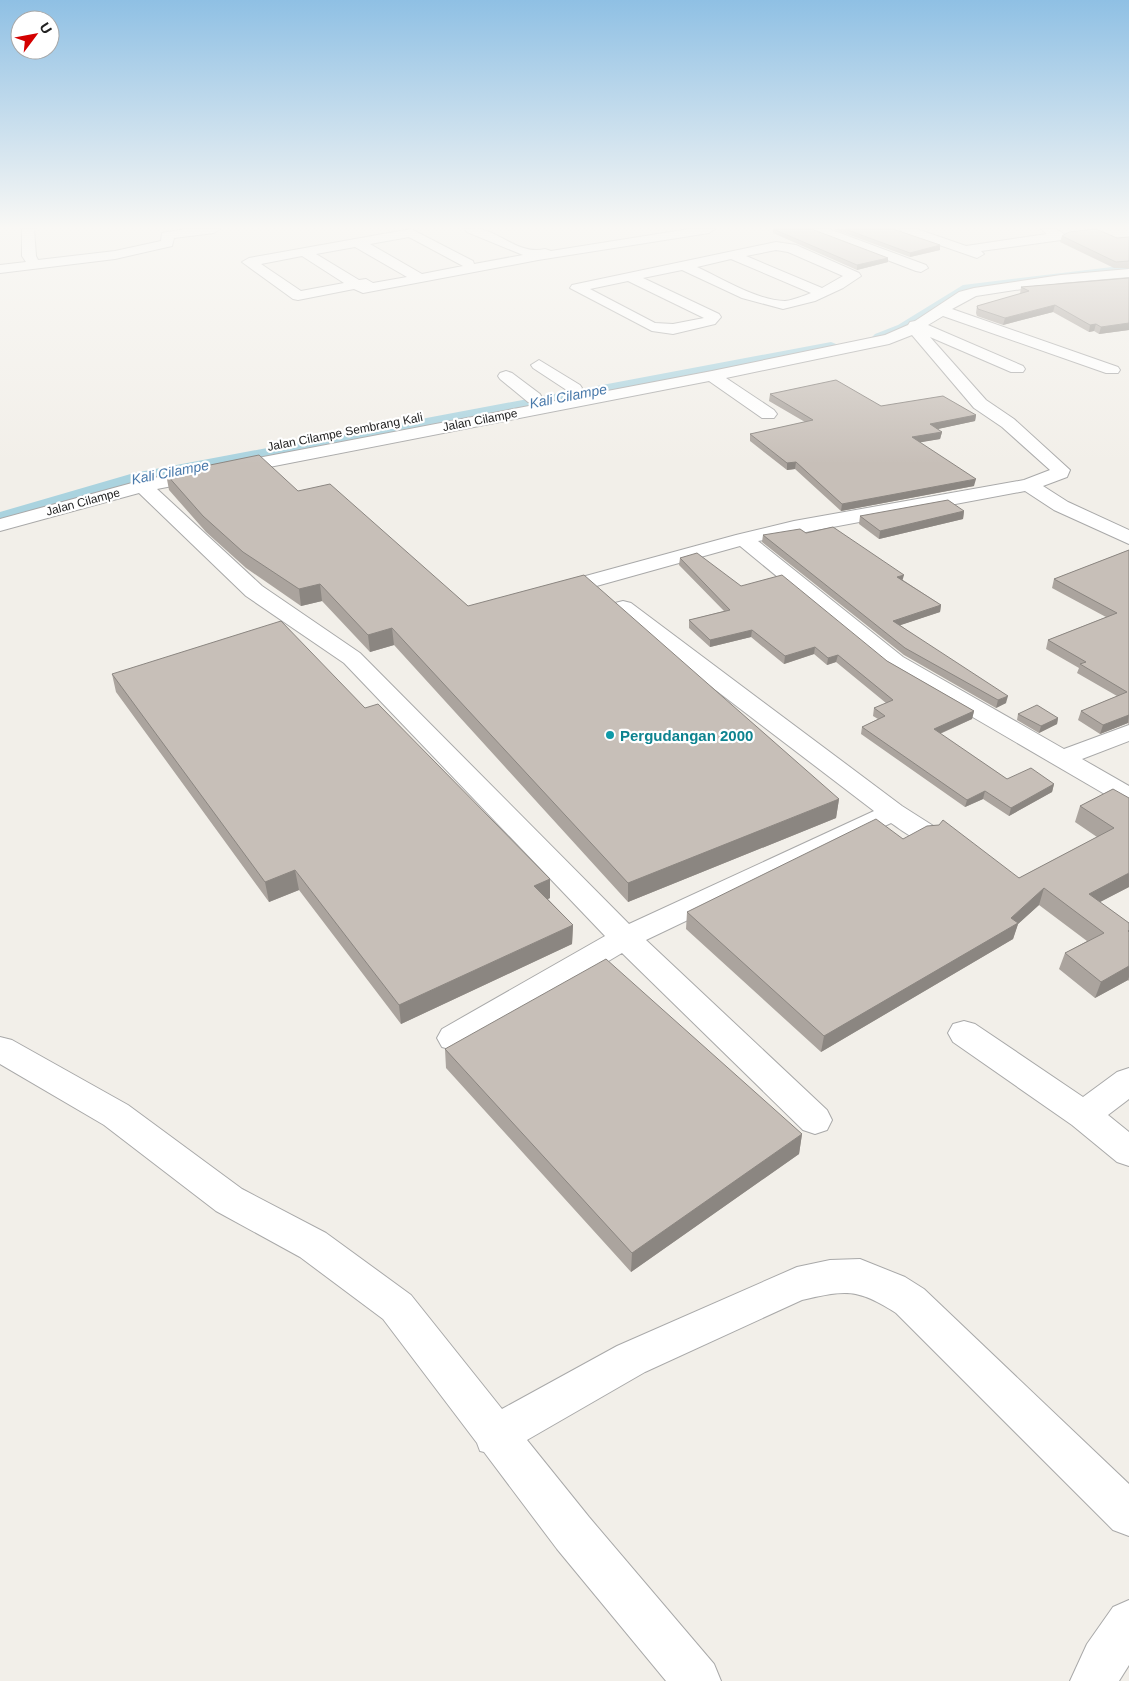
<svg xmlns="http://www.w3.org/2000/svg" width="1129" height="1681" font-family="Helvetica,sans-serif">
	<rect width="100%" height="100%" fill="#f2efe9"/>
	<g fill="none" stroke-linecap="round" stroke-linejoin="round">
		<path fill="#aad3df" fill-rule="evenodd" d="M 1129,265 L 1129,273 L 971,292 L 908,331 L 880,342 L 872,337 L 875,334 L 898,325 L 963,285 Z
			M 831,342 L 836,344 L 839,347 L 836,350 L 137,484 L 0,524 L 0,512 L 134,473 Z"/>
		<g stroke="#a9a9a9" stroke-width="2">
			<path id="minor" d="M 22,229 L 34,229 L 36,256 L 38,260 L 115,251 L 161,241 L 162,233 L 185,229 L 220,229 L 214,233 L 174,238 L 172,246 L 115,259 L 0,273 L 0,265 L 26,262 L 22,256 Z
				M 411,229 L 473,261 L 474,264 L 523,255 L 467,232 L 465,229 C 470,229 476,228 481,229 C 503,235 522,255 545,249 L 551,251 L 689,229 L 715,229 L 709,233 L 538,260 L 363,293 L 354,289 L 298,300 L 293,299 L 242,262 L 249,258 ZM 409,237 L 463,266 L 422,274 L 370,244 ZM 355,247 L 407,277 L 373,283 L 366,279 L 359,280 L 316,254 ZM 302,256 L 344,283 L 301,291 L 261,264 Z
				M 812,229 L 829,229 L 926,265 L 928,268 L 921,272 L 916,271 L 814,232 Z
				M 900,229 L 917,229 L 966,246 L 1047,234 L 1041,229 L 1056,229 L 1067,236 L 1061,240 L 981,251 L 984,254 L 977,258 L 902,232 Z
				M 776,242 L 796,245 L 859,273 L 861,276 L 843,288 L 815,301 L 783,309 L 742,298 L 682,270 L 643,278 L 719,314 L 721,317 L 715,324 L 673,334 L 652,331 L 570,288 L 572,285 ZM 776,250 L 788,252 L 843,276 L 822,288 L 746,256 ZM 731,259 L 811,293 C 803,296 794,300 785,301 C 758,301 721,278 697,267 ZM 628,281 L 704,318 L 673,324 L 655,323 L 590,289 Z
				M 1129,269 L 1129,277 L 1061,283 L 976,296 L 952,309 L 1118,367 L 1120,370 L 1118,373 L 1106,373 L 943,316 L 928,325 L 1023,366 L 1025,369 L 1023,372 L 1011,372 L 930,337 L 986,400 L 1014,419 L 1070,470 L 1067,477 L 1043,486 L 1068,502 L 1129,530 L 1129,544 L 1054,510 L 1025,491 L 758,541 L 903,657 L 1064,749 L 1129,725 L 1129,741 L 1082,759 L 1129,786 L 1129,805 L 1120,803 L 887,667 L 740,546 L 557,597 L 549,596 L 546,591 L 549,586 L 736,535 L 794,521 L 1024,480 L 1050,470 L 1002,427 L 974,408 L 912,335 L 889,344 L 726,378 L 774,410 L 777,414 L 774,418 L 762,418 L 709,381 L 157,489 L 262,586 L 360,653 L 629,924 L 874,811 L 615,613 L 612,608 L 615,603 L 623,601 L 631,603 L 902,806 L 935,827 L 939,833 L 935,839 C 917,844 906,833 891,823 L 646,940 L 827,1110 L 832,1120 L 827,1130 L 815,1134 L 803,1130 L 622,953 L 464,1047 L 453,1050 L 442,1047 L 437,1038 L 442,1029 L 605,936 L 344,663 L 246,596 L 139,493 L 0,531 L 0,519 L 143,480 L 712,371 L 885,335 L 908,325 L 910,322 L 915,321 L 959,292 L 974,288 L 1061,275 Z
				M 539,360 L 580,385 L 582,388 L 580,391 L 568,391 L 533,368 L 531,365 Z
				M 506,371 L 512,373 L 540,394 L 542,398 L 540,402 L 528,402 L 500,379 L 498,376 L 500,373 Z
				M 964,1021 L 975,1024 L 1083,1097 L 1117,1072 L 1129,1068 L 1129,1099 L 1108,1115 L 1129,1132 L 1129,1166 L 1117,1162 L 1072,1125 L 953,1042 L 948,1033 L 953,1024 Z
				M 0,1037 L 12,1040 L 128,1105 L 242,1189 L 326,1233 L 411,1295 L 502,1409 L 617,1346 L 797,1267 L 830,1260 L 860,1259 L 905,1277 L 924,1289 L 1129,1484 L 1129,1536 L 1113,1530 L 896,1313 C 857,1288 846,1290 802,1300 L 645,1372 L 527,1440 L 589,1517 L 714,1664 L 721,1681 L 666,1681 L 557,1549 L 484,1452 L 480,1451 L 477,1443 L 383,1319 L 300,1257 L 216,1211 L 104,1125 L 0,1064 Z
				M 1129,1600 L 1129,1665 L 1119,1681 L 1070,1681 L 1087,1644 L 1113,1607 Z"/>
		</g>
		<use href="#minor" fill="#fff" fill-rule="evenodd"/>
	</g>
	<path fill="#aba49e" d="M 773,229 L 814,230 L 888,262 L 857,270 L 773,233 Z
		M 833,229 L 893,229 L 940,250 L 910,257 Z
		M 1062,236 L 1117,238 L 1129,237 L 1129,268 L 1114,268 L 1060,242 Z
		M 1129,278 L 1129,330 L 1099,334 L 1094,331 L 1089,332 L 1053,312 L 1003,325 L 977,316 L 976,313 L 977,306 L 1020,294 L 1021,287 Z
		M 770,394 L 881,406 L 976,415 L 975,421 L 937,429 L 942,432 L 940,439 L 920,442 L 974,486 L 841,511 L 795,469 L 787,470 L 750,441 L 750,434 L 805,422 L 769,401 Z
		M 166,474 L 298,491 L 468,606 L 839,799 L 836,818 L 628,902 L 394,645 L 370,652 L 322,601 L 301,606 L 246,568 L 206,532 L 169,490 Z
		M 964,511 L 963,519 L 879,539 L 859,524 L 860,516 Z
		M 806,533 L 903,580 L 941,605 L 940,612 L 900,625 L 1006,703 L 996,708 L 904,655 L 762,542 L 763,535 Z
		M 1129,550 L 1129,725 L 1128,723 L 1100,734 L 1078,720 L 1081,711 L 1117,696 L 1077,673 L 1079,668 L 1046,649 L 1048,640 L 1106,617 L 1052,588 L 1054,579 Z
		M 680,558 L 741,586 L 887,661 L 974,711 L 972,719 L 940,734 L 1007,779 L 1054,784 L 1052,792 L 1009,816 L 983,799 L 965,807 L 861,734 L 862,727 L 878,719 L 873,716 L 874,708 L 886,703 L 836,662 L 827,665 L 814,654 L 784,664 L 751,637 L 710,647 L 689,628 L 689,620 L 724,611 L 679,565 Z
		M 112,674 L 365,708 L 550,879 L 550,898 L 548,899 L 573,925 L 572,944 L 401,1024 L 299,890 L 269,902 L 116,692 Z
		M 1018,714 L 1058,718 L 1057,724 L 1039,733 L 1017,720 Z
		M 1113,789 L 1129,887 L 1099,902 L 1129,923 L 1129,981 L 1128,980 L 1095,998 L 1059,969 L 1065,953 L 1087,941 L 1039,905 L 1018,924 L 1013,939 L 821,1052 L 686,929 L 687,912 L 903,839 L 1019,878 L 1097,837 L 1075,822 L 1080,806 Z
		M 445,1049 L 802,1134 L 799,1154 L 631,1272 L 446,1068 Z"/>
	<path fill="#8b8681" d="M 940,245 L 940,250 L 910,257 L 910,253 Z
		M 888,258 L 888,262 L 857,270 L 857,265 Z
		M 1055,305 L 1053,312 L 1003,325 L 1005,318 Z
		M 1129,323 L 1129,330 L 1099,334 L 1101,327 Z
		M 1096,324 L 1094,331 L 1089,332 L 1090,325 Z
		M 976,415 L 975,421 L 929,431 L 930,424 Z
		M 942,432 L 940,439 L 911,444 L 912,437 Z
		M 796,462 L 795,469 L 787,470 L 787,463 Z
		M 976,479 L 974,486 L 841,511 L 842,504 Z
		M 964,511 L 963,519 L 879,539 L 880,531 Z
		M 904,575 L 902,582 L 897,577 Z
		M 320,584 L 322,601 L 301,606 L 299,589 Z
		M 941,605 L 940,612 L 892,628 L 893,621 Z
		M 392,628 L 394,645 L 370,652 L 368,635 Z
		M 752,630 L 751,637 L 710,647 L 710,640 Z
		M 815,647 L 814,654 L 784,664 L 785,656 Z
		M 838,655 L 836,662 L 827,665 L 828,658 Z
		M 1008,696 L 1006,703 L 996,708 L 998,700 Z
		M 974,711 L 972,719 L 932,737 L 934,729 Z
		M 1129,715 L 1128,723 L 1100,734 L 1103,725 Z
		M 1058,718 L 1057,724 L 1039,733 L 1041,726 Z
		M 1054,784 L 1052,792 L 1009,816 L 1011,808 Z
		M 985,791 L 983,799 L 965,807 L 967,800 Z
		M 839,799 L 836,818 L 628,902 L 628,883 Z
		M 295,870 L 299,890 L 269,902 L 265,882 Z
		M 1129,873 L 1129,887 L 1083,911 L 1089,894 Z
		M 550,879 L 550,898 L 535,905 L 534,886 Z
		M 1044,888 L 1039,905 L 1018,924 L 1013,939 L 821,1052 L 824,1036 L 1011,918 Z
		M 573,925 L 572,944 L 401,1024 L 399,1005 Z
		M 1129,966 L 1129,977 L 1128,980 L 1095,998 L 1101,982 Z
		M 802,1134 L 799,1154 L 631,1272 L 632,1253 Z"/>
	<path fill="#c7bfb8" stroke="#8b8681" d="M 773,229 L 813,229 L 814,230 L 888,258 L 857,265 Z
		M 845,229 L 893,229 L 940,245 L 910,253 Z
		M 1096,229 L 1117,238 L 1129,237 L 1129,261 L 1116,262 L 1062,236 L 1069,232 Z
		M 1129,278 L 1129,323 L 1101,327 L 1096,324 L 1090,325 L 1055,305 L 1005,318 L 978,309 L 977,306 L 1029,291 L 1021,287 Z
		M 836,380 L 881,406 L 943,396 L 976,415 L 930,424 L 942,432 L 912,437 L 976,479 L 842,504 L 796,462 L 787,463 L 750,434 L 813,420 L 770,394 Z
		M 259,455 L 298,491 L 330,484 L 468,606 L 584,575 L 839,799 L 628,883 L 392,628 L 368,635 L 320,584 L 299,589 L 243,552 L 203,516 L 166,474 Z
		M 948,500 L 964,511 L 880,531 L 860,516 Z
		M 833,527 L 904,575 L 897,577 L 941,605 L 893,621 L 1008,696 L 998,700 L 905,648 L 763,535 L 800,529 L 806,533 Z
		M 1129,550 L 1129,715 L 1103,725 L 1081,711 L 1127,692 L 1080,664 L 1086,662 L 1048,640 L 1117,613 L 1054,579 Z
		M 697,553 L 741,586 L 782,575 L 887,661 L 974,711 L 934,729 L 1007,779 L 1031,768 L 1054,784 L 1011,808 L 985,791 L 967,800 L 862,727 L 885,716 L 874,708 L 893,700 L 838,655 L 828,658 L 815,647 L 785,656 L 752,630 L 710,640 L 689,620 L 730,610 L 680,558 Z
		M 281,621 L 365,708 L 378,704 L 550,879 L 534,886 L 573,925 L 399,1005 L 295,870 L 265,882 L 112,674 Z
		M 1037,705 L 1058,718 L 1041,726 L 1018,714 Z
		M 1113,789 L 1129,798 L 1129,873 L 1089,894 L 1129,923 L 1129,930 L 1128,931 L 1129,932 L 1129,966 L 1101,982 L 1065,953 L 1104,933 L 1044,888 L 1011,918 L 1018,923 L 824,1036 L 687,912 L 876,819 L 903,839 L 927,826 L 939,825 L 943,820 L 1019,878 L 1114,828 L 1080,806 Z
		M 606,959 L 802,1134 L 632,1253 L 445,1049 Z"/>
	<linearGradient id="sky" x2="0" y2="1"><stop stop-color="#8fc0e4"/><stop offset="0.49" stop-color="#f9f8f5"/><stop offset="1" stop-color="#f9f8f5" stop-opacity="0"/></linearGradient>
	<rect width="1129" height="464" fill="url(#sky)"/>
	<circle fill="#0f9aa8" stroke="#fff" stroke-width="2" cx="610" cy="735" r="5"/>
	<g text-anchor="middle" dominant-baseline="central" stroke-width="4.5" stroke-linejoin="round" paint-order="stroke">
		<g font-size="12" fill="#222" stroke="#fff">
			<text transform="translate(480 420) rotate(-11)">Jalan Cilampe</text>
			<text transform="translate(345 432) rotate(-11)">Jalan Cilampe Sembrang Kali</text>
			<text transform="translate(83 502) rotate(-15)">Jalan Cilampe</text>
		</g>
		<g font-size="14" font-style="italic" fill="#4a7aab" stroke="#fff">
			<text transform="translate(568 396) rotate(-11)">Kali Cilampe</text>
			<text transform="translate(170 472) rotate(-11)">Kali Cilampe</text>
		</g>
		<g font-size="15" font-weight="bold" fill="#0d838f" stroke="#fff" text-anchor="start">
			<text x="620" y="735">Pergudangan 2000</text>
		</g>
	</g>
	<g transform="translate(35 35) rotate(58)"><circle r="24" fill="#ffffff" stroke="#a7a7a7"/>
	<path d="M0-4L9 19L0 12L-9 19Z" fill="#d40000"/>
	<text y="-8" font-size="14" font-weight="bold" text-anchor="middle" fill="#222222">U</text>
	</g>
</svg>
